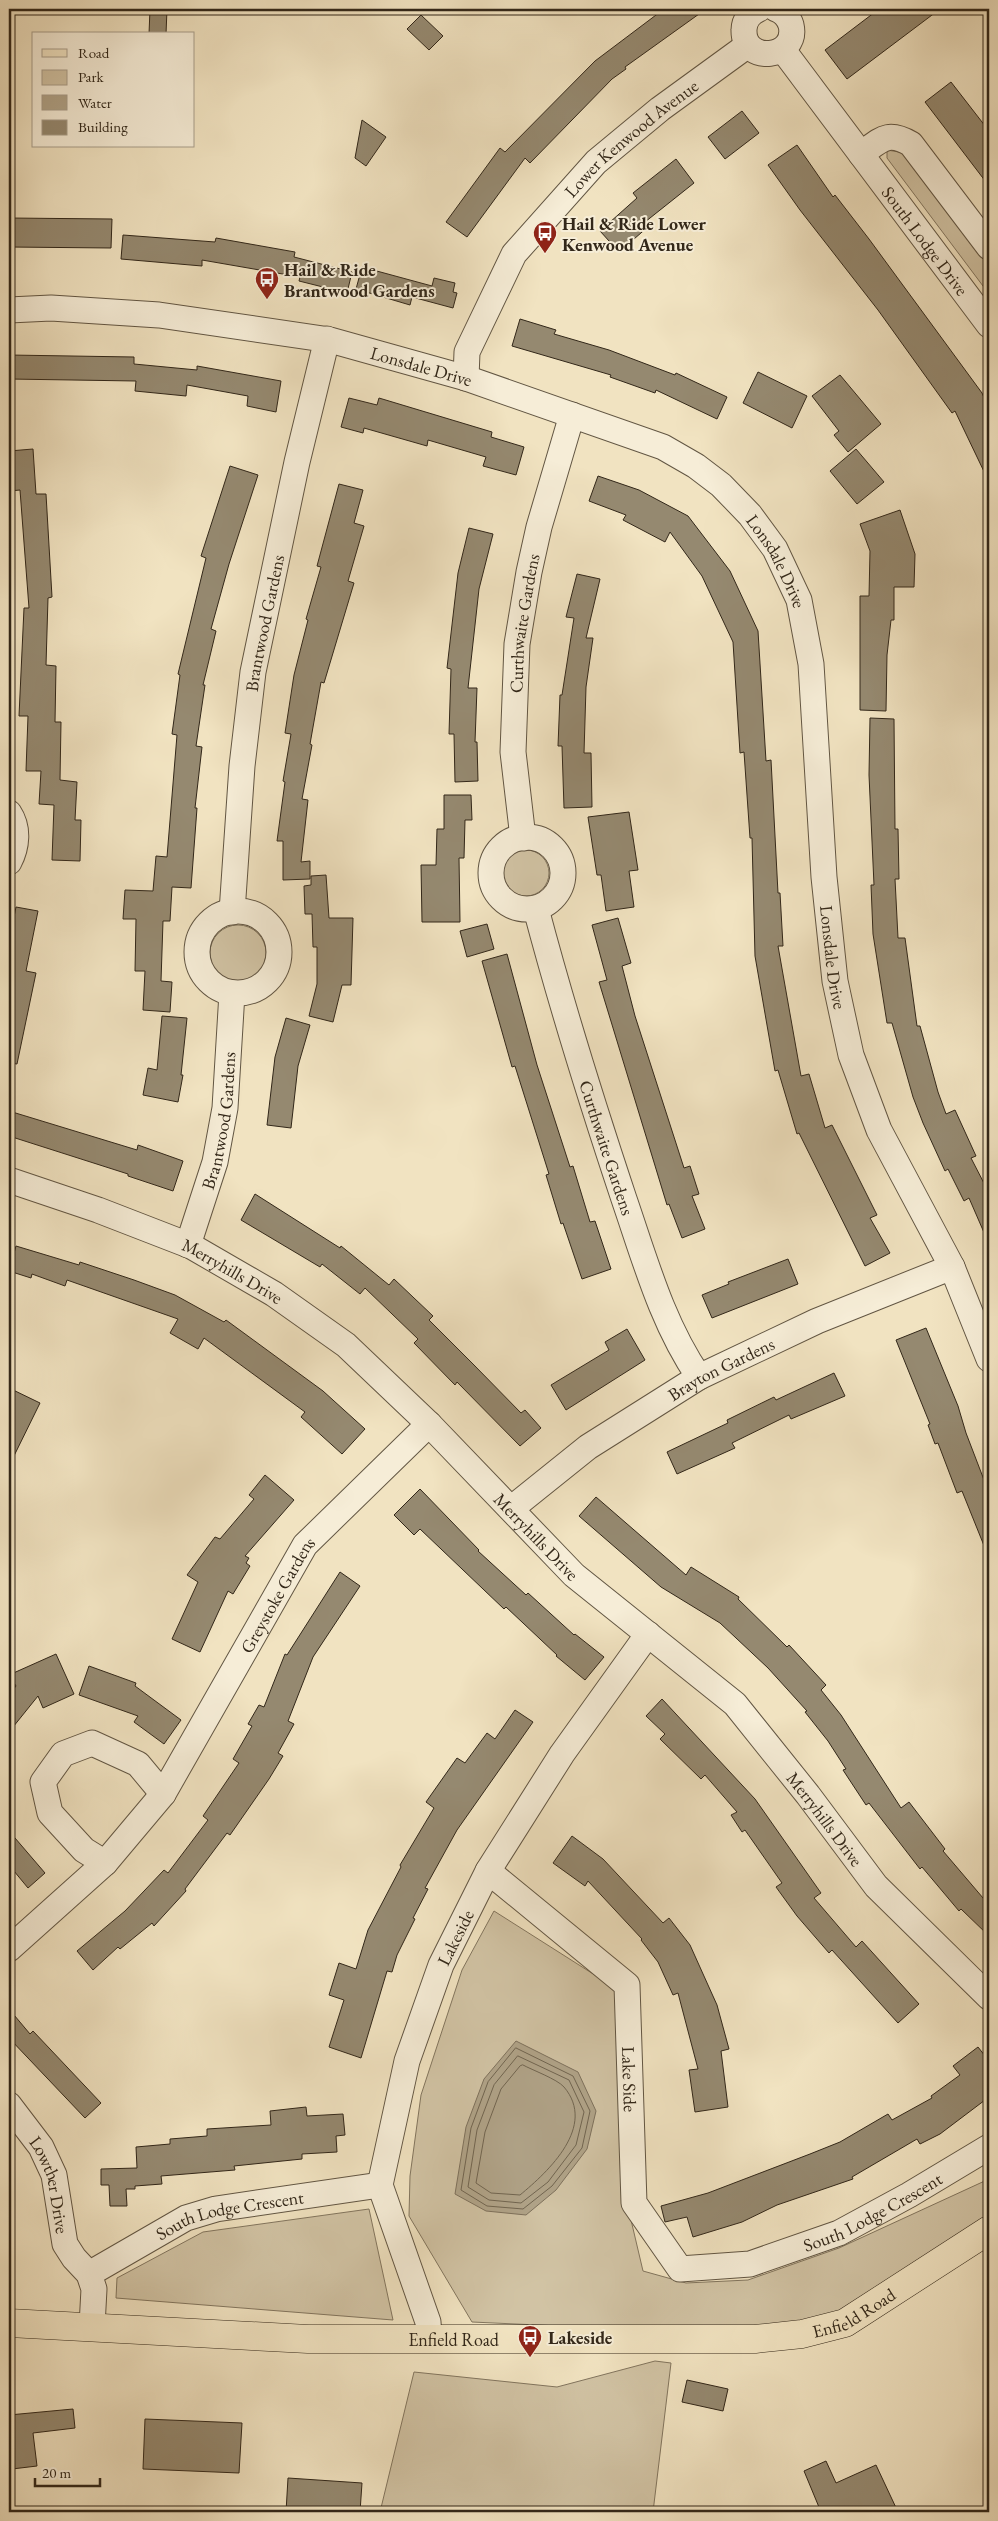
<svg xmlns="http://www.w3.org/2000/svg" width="998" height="2521" font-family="'EB Garamond',serif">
	<rect width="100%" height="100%" fill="#f1e3c1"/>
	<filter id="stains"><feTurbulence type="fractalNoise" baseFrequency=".004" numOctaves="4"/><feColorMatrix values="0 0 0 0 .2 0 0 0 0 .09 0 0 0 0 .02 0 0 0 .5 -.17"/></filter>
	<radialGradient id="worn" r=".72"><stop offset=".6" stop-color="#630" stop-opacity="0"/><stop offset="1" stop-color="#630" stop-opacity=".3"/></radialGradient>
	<path fill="#d1c3a4" stroke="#82755e" d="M 887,150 L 905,153 L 989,263 L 989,294 L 887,158 Z
		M503 873a23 23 0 1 1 46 0a23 23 0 1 1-46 0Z
		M210 953a28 28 0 1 1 56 0a28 28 0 1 1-56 0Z
		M 494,1911 L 620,1991 L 627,2203 L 643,2271 L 686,2283 L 748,2280 L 839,2248 L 989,2179 L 989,2216 L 844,2317 L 806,2327 L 647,2330 L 472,2322 L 409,2216 L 410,2176 L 421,2095 L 462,1970 Z
		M 369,2209 L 393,2320 L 116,2298 L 117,2278 L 203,2232 Z
		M 655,2361 L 671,2363 L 653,2512 L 380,2512 L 414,2372 L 557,2387 Z"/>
	<path fill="#b0a388" stroke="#7e715c" d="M 516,2041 L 578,2072 L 596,2111 L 587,2149 L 556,2190 L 526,2215 L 486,2211 L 455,2194 L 466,2127 L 484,2079 Z"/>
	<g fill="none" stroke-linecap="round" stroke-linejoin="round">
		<path stroke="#716550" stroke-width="1" d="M 516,2048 L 573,2076 L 590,2111 L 582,2148 L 552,2186 L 523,2209 L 487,2206 L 461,2190 L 471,2128 L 488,2082 Z
			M 518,2056 L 569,2080 L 584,2112 L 576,2145 L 548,2182 L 521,2203 L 489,2200 L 468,2187 L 477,2130 L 494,2085 Z
			M 523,2065 C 532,2070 557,2079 564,2087 C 597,2126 549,2171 520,2195 L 491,2193 L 476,2183 L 485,2132 L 501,2089 L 520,2066 Z"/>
	</g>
	<path fill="#958970" stroke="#322719" d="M 150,9 L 167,9 L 166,34 L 149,34 Z
		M 664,9 L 706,9 L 625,67 L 626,69 L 612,79 L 530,163 L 525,158 L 467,237 L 446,222 L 500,148 L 505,152 L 595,61 Z
		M 879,9 L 940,9 L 847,79 L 825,50 Z
		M 421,15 L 443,36 L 429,50 L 407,29 Z
		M 951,82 L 989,131 L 989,186 L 925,102 Z
		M 742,111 L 759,133 L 725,159 L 708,137 Z
		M 362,120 L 386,137 L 366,166 L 355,158 Z
		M 797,145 L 833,197 L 835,195 L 869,239 L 982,393 L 989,409 L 989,482 L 955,411 L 952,413 L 878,310 L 800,210 L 768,165 Z
		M 676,159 L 694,183 L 645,222 L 649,226 L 619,252 L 600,231 L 637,198 L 633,193 Z
		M 9,218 L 112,219 L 111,248 L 9,247 Z
		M 123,235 L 215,242 L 216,238 L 295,252 L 294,257 L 352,272 L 347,293 L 299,281 L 300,277 L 202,260 L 202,266 L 121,259 Z
		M 362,267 L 432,286 L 434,278 L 455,283 L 453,292 L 457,293 L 453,308 L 412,297 L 410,305 L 356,289 Z
		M 520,319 L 556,330 L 554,334 L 609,350 L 675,375 L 676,373 L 727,397 L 717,419 L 656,390 L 655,393 L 610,377 L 611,375 L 512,346 Z
		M 9,355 L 134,357 L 134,364 L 197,370 L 197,366 L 281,381 L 276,412 L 247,406 L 248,396 L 187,385 L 186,396 L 135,391 L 136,381 L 9,379 Z
		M 758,372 L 807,396 L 792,428 L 743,403 Z
		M 840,375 L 881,424 L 848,452 L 834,435 L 839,431 L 812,396 Z
		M 349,398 L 377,405 L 379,398 L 492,432 L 491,437 L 524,447 L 516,475 L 483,466 L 486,457 L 428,440 L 427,446 L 364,428 L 363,433 L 341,427 Z
		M 33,449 L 36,494 L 46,494 L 52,597 L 48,598 L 46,665 L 56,666 L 55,722 L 61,722 L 60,780 L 77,782 L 75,820 L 81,820 L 80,861 L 52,860 L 54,805 L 39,804 L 41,771 L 26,771 L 28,716 L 19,716 L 24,608 L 29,608 L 20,490 L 9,491 L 9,451 Z
		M 856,449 L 884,482 L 857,504 L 830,471 Z
		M 230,466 L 258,475 L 229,564 L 211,629 L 216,631 L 203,685 L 205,685 L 196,746 L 202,747 L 195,808 L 197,808 L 191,888 L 172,887 L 170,921 L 163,921 L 161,981 L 172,982 L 170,1012 L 143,1010 L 145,971 L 135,971 L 136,919 L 123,919 L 125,890 L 153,891 L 156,856 L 167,857 L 177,735 L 172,734 L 180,675 L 178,674 L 206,558 L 201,556 Z
		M 598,476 L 639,490 L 688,516 L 730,571 L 758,631 L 766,761 L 771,760 L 778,893 L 780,893 L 783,946 L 778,946 L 801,1076 L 809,1074 L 825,1128 L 832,1125 L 877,1215 L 870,1218 L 890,1253 L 865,1266 L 799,1133 L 797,1134 L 778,1070 L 775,1071 L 755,956 L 752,838 L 750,838 L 744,752 L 740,753 L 733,642 L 702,576 L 670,532 L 665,542 L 623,520 L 626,515 L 589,501 Z
		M 339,484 L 363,490 L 354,523 L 364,526 L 348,581 L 354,583 L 324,683 L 321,682 L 310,744 L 312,745 L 302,799 L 308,800 L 301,862 L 310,861 L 310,879 L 283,880 L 283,841 L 277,841 L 285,782 L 283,781 L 291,734 L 285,733 L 294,675 L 308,620 L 306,619 L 321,567 L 317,566 Z
		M 900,510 L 915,554 L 914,587 L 894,587 L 894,620 L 891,620 L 887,655 L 886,711 L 860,710 L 860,596 L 869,596 L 870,551 L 860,524 Z
		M 469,528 L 493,534 L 479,589 L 468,688 L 477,688 L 475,742 L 477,742 L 478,781 L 455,782 L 454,734 L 449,734 L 451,669 L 447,668 L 458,573 Z
		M 577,574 L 600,579 L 586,638 L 593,638 L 586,687 L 584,753 L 591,753 L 592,807 L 564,808 L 562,746 L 558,746 L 560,695 L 562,695 L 574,618 L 566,617 Z
		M 870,718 L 894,719 L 895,829 L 898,829 L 899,879 L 895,879 L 898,938 L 905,938 L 917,1026 L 920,1026 L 938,1092 L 946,1114 L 955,1110 L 976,1156 L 971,1158 L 989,1193 L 989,1244 L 969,1198 L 964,1201 L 948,1169 L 945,1171 L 923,1123 L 913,1097 L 892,1023 L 887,1023 L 873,934 L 871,885 L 874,885 L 869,775 Z
		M 444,795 L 471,795 L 472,820 L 465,820 L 464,858 L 459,858 L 460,922 L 422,922 L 421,865 L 436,865 L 437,829 L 444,829 Z
		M 629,812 L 638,870 L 629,871 L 634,907 L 606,911 L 601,875 L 597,875 L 588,817 Z
		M 326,875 L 329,918 L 353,918 L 351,985 L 342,985 L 333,1022 L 309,1016 L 317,984 L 317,947 L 313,947 L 312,914 L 305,914 L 304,886 L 311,885 L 311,876 Z
		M 16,907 L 38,911 L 26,971 L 36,973 L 17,1064 L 9,1063 L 9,942 Z
		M 618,918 L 631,963 L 622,966 L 635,1016 L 684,1168 L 690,1166 L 699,1194 L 692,1196 L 705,1229 L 682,1238 L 669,1204 L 667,1205 L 599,982 L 607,980 L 592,925 Z
		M 487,924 L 494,949 L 467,957 L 460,931 Z
		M 507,954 L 537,1065 L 570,1167 L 573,1166 L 590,1222 L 595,1221 L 611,1269 L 582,1279 L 563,1223 L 561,1224 L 546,1175 L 549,1174 L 515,1066 L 512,1067 L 482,961 Z
		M 162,1016 L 187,1018 L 181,1075 L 183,1075 L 178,1102 L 143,1095 L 148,1068 L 157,1070 Z
		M 286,1018 L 310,1025 L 298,1066 L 291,1128 L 267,1125 L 275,1057 Z
		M 9,1111 L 137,1150 L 138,1145 L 183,1161 L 173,1191 L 128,1176 L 128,1174 L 9,1136 Z
		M 255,1194 L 340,1248 L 341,1246 L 389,1285 L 394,1279 L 433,1316 L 429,1320 L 474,1365 L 521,1413 L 525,1410 L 541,1428 L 520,1446 L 457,1382 L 455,1385 L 414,1343 L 418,1339 L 365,1288 L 360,1294 L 322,1264 L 320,1267 L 241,1220 Z
		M 16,1246 L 79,1265 L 80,1262 L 134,1280 L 175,1295 L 224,1322 L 226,1320 L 323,1391 L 365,1429 L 342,1454 L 301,1417 L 305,1412 L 204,1338 L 198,1349 L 170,1333 L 178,1319 L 67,1280 L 65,1286 L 32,1274 L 31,1278 L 9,1271 Z
		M 788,1259 L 798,1284 L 712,1318 L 702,1295 L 729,1284 L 728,1282 Z
		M 926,1328 L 958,1406 L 966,1433 L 989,1493 L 989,1558 L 962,1491 L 957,1493 L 938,1443 L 935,1444 L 928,1425 L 930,1424 L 896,1340 Z
		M 627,1329 L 645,1360 L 566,1410 L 551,1385 L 609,1350 L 605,1342 Z
		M 834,1373 L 845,1396 L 791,1419 L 789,1415 L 732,1443 L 735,1448 L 677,1474 L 667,1452 L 728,1423 L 727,1420 L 774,1397 L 776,1400 Z
		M 9,1388 L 40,1403 L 9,1466 Z
		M 265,1475 L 294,1500 L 245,1556 L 249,1558 L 246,1563 L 250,1566 L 233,1594 L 228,1591 L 200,1652 L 172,1639 L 198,1582 L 187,1575 L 215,1537 L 220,1539 L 254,1499 L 249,1495 Z
		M 420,1489 L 479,1550 L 478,1551 L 526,1595 L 528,1593 L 574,1635 L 575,1634 L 604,1657 L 585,1680 L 556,1656 L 557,1655 L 506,1607 L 504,1609 L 420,1529 L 414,1535 L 394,1515 Z
		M 596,1497 L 686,1575 L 691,1567 L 739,1597 L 738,1599 L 787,1647 L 789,1645 L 826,1685 L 821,1690 L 841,1715 L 901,1808 L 909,1802 L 945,1849 L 943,1851 L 989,1905 L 989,1936 L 961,1909 L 959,1911 L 922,1867 L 920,1869 L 869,1803 L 866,1805 L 843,1770 L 846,1769 L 828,1741 L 805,1712 L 807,1711 L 768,1668 L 720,1623 L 661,1587 L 579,1516 Z
		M 340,1572 L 360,1586 L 313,1657 L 288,1721 L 294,1724 L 278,1753 L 283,1756 L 269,1779 L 230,1835 L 227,1833 L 185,1889 L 186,1891 L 154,1926 L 152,1923 L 120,1949 L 118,1947 L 93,1970 L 77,1951 L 125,1911 L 164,1870 L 168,1873 L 208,1820 L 203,1816 L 239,1763 L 233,1759 L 252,1726 L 248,1724 L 259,1705 L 264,1707 L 285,1654 L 287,1655 Z
		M 56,1654 L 74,1694 L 43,1708 L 38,1696 L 9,1732 L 9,1695 L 16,1686 L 9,1675 Z
		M 89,1666 L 136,1683 L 135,1686 L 181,1720 L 164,1744 L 134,1722 L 138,1716 L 79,1695 Z
		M 662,1699 L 755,1799 L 821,1893 L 814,1898 L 856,1947 L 862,1941 L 919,2004 L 898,2023 L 832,1950 L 829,1953 L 797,1916 L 776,1887 L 782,1883 L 745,1830 L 742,1832 L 731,1815 L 737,1812 L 705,1775 L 701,1779 L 660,1739 L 665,1734 L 646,1716 Z
		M 515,1710 L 533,1722 L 457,1830 L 425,1888 L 428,1889 L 413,1918 L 415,1919 L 397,1955 L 392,1972 L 387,1971 L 361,2058 L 329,2047 L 344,2000 L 329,1995 L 339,1963 L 356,1969 L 368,1930 L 401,1867 L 400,1865 L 434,1808 L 426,1802 L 457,1758 L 465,1763 L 487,1733 L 495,1739 Z
		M 9,1831 L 45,1873 L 28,1888 L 9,1865 Z
		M 572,1836 L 603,1859 L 663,1923 L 669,1918 L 690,1945 L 717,2005 L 729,2049 L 721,2051 L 728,2107 L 695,2112 L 689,2070 L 698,2069 L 678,1993 L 673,1995 L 658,1962 L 641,1940 L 642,1939 L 588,1881 L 585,1886 L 553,1863 Z
		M 9,2009 L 30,2034 L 33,2031 L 101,2103 L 85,2118 L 9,2038 Z
		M 978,2047 L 989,2061 L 989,2097 L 940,2134 L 920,2144 L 917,2139 L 852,2177 L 853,2179 L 777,2205 L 742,2222 L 693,2237 L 687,2217 L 665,2222 L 661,2206 L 708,2193 L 810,2154 L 840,2142 L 888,2114 L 892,2120 L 932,2098 L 931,2096 L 960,2075 L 953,2066 Z
		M 306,2107 L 307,2116 L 343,2114 L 345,2135 L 336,2136 L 337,2152 L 302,2154 L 302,2159 L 234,2166 L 235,2170 L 161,2176 L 162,2184 L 135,2186 L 135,2189 L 126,2189 L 127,2206 L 110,2206 L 109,2185 L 101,2185 L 101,2169 L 137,2168 L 136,2147 L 170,2144 L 170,2139 L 207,2136 L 207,2129 L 271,2125 L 270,2111 Z
		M 687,2380 L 728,2389 L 723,2411 L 682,2402 Z
		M 73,2409 L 75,2428 L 33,2433 L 37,2466 L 12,2469 L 9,2415 Z
		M 145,2419 L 242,2423 L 239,2473 L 143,2469 Z
		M 826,2461 L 836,2483 L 876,2465 L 898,2512 L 821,2512 L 804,2471 Z
		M 288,2478 L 362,2483 L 360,2512 L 286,2512 Z"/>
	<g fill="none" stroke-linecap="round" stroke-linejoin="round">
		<g stroke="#625643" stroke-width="27">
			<g id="minor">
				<path d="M 759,9 C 751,12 744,20 744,30 C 743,65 799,59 791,25 C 789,18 783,11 776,9"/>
				<path id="s1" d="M 783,50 L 989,325"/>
				<path d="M 861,154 C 881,140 887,130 911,144 L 989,247"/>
				<path id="s2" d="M 9,310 L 51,308 L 159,315 L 330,340 L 466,378 L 663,447 L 696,466 L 721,485 L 750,515 L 775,549 L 799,600 L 811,664 L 824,877 L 835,981 L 851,1055 L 879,1130 L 952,1267 L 989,1359"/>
				<path id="s3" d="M 466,378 L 467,352 L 514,254 L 596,162 L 660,109 L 748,45"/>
				<path d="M 9,813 C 19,828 17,847 9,862"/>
				<circle cx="527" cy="873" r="36"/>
				<path id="s4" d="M 523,838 L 513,752 L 517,644 L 529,572 L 539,527 L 572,415"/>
				<path id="s5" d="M 536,909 C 562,1007 592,1103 624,1199 C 645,1260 662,1323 699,1377"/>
				<circle cx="238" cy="952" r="41"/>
				<path id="s6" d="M 232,912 L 242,766 L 253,672 L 297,462 L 327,339"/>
				<path id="s7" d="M 9,1180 L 98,1210 L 191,1246 L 274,1294 L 346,1345 L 429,1424 L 574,1575 L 735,1704 L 808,1795 L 876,1886 L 989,1997"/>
				<path id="s8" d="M 188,1245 L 215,1162 L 225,1108 L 232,993"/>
				<path id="s9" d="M 512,1508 L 588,1447 L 699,1377 L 817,1321 L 952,1267"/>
				<path d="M 105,1863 L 84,1850 L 50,1813 L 43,1782 L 63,1754 L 92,1743 L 138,1764 L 163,1794"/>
				<path id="s10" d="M 488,1871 L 627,1985 L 634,2203 L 680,2269 L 750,2264 L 839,2233 L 909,2195 L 989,2147"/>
				<path id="s11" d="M 9,1949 L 105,1863 L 163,1794 L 305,1545 L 429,1424"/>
				<path id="s12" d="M 9,2105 L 41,2147 L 54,2175 L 65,2244 L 74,2258 L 89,2274 L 94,2289 L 92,2326"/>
				<path id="s13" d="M 89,2274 L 186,2218 L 216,2209 L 380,2185"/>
				<path id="s14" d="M 429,2337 L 428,2322 L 380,2185 L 407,2061 L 441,1965 L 488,1871 L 562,1754 L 648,1634"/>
			</g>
		</g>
		<g stroke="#322719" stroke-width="29">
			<g id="primary">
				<path id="s15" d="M 9,2323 L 308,2339 L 755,2339 L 802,2334 L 845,2323 L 989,2230"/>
			</g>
		</g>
		<use href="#minor" stroke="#f6edd7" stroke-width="25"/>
		<use href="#primary" stroke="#f1e3c1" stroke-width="28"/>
	</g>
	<defs>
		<g id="bus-pin" transform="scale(1.25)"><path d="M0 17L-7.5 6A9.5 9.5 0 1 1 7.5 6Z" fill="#8f2418" stroke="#f6edd7"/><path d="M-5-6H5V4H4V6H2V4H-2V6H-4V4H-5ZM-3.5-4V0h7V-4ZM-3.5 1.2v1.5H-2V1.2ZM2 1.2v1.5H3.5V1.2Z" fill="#fff"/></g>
	</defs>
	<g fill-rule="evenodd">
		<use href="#bus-pin" x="545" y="233"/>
		<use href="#bus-pin" x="267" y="279"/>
		<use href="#bus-pin" x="530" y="2337"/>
	</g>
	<g text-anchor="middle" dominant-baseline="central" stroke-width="4" stroke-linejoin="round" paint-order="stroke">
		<g font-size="18" fill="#322719" stroke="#f6edd7">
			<text stroke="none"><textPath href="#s3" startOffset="300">Lower Kenwood Avenue</textPath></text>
			<text stroke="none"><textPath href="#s1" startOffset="238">South Lodge Drive</textPath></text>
			<text stroke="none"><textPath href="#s2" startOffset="418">Lonsdale Drive</textPath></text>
			<text stroke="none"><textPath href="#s2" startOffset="838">Lonsdale Drive</textPath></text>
			<text stroke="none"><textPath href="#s6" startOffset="291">Brantwood Gardens</textPath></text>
			<text stroke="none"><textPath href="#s4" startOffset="216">Curthwaite Gardens</textPath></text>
			<text stroke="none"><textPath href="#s2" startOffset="1242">Lonsdale Drive</textPath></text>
			<text stroke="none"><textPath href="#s8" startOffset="129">Brantwood Gardens</textPath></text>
			<text stroke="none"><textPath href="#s5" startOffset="249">Curthwaite Gardens</textPath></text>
			<text stroke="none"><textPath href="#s7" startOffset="242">Merryhills Drive</textPath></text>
			<text stroke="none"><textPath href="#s9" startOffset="252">Brayton Gardens</textPath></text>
			<text stroke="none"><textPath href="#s7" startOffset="648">Merryhills Drive</textPath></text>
			<text stroke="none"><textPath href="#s11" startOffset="449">Greystoke Gardens</textPath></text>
			<text stroke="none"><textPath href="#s7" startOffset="1054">Merryhills Drive</textPath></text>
			<text stroke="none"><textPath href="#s14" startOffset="420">Lakeside</textPath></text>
			<text stroke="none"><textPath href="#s10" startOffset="274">Lake Side</textPath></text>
			<text stroke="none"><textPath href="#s12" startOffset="92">Lowther Drive</textPath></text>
			<text stroke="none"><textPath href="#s10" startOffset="682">South Lodge Crescent</textPath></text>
			<text stroke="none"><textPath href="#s13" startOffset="155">South Lodge Crescent</textPath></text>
			<text stroke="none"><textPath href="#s15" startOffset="850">Enfield Road</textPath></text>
			<text stroke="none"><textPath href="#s15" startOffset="445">Enfield Road</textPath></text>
		</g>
		<g font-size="18" font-weight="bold" fill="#322719" stroke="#f6edd7" text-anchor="start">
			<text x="562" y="223">Hail &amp; Ride Lower<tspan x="562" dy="21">Kenwood Avenue</tspan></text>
			<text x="284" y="269">Hail &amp; Ride<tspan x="284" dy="21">Brantwood Gardens</tspan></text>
			<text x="548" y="2337">Lakeside</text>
		</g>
	</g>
	<rect width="998" height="2521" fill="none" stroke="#f1e3c1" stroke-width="30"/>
	<rect x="10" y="10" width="978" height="2501" fill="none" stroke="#322719" stroke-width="2.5"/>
	<rect x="15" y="15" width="968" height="2491" fill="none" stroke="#322719"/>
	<rect x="32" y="32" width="162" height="115" fill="#f6edd7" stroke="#a89e8b"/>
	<rect x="42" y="49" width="25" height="8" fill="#f1e3c1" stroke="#a89e8b"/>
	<text x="78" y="58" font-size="15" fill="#322719">Road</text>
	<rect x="42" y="70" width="25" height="15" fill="#d1c3a4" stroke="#a89e8b"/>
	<text x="78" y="82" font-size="15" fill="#322719">Park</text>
	<rect x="42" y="95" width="25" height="15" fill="#b0a388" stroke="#a89e8b"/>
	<text x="78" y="108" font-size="15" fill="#322719">Water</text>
	<rect x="42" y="120" width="25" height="15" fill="#958970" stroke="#a89e8b"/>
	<text x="78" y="132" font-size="15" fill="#322719">Building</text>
	<path d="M35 2478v8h65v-8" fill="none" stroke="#322719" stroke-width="2.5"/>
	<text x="42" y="2478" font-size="15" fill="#322719" stroke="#f6edd7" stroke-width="4" paint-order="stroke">20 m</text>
	<rect width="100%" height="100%" filter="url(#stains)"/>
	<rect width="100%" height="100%" fill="url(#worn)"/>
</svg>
